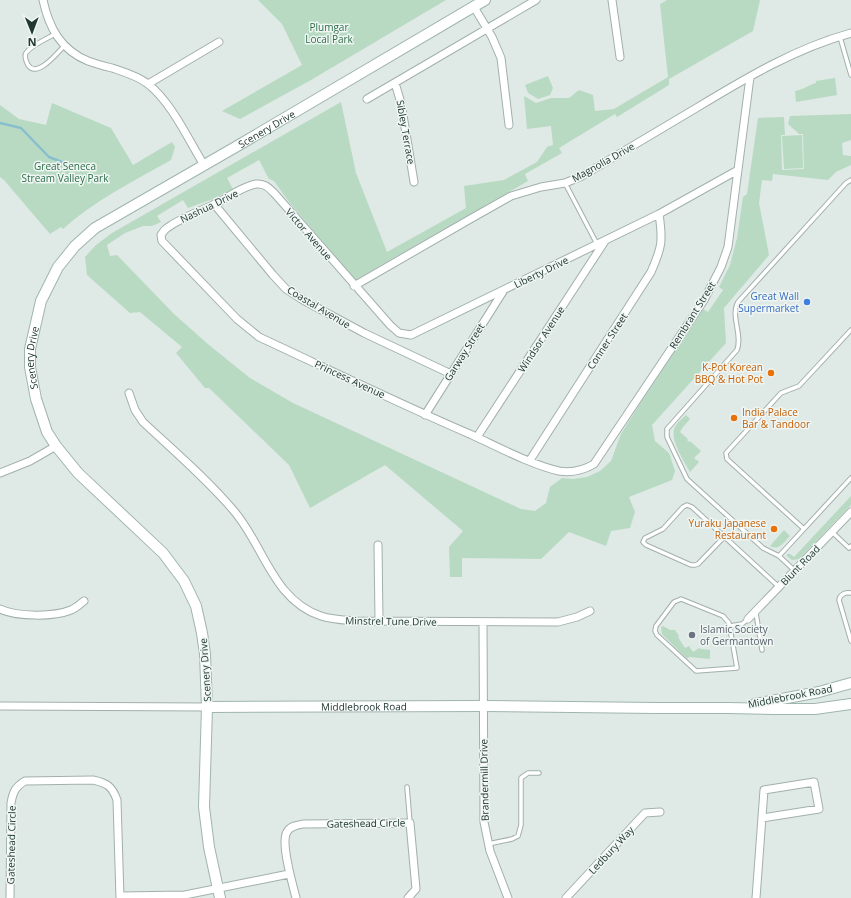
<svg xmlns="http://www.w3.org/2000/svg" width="851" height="898" font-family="'Open Sans',sans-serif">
	<rect width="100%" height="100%" fill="#dfe9e5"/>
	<path fill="#b8dac3" d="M 258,0 L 446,0 L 311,80 L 240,119 L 222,111 L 302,65 L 282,24 Z
		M 667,0 L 760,0 L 753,31 L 669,79 L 669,85 L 617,117 L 615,114 L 559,148 L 562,153 L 525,174 L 528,181 L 355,280 L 289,202 L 274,181 L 269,179 L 259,160 L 227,178 L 233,189 L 213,199 L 188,208 L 183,200 L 157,216 L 161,222 L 152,226 L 143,226 L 125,233 L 107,245 L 110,256 L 117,255 L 174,314 L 209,345 L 250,378 L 293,403 L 521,509 L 535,511 L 546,503 L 550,487 L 562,478 L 573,479 L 587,477 L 600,471 L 611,461 L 621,434 L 641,402 L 703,309 L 708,312 L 723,290 L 719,287 L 730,265 L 737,238 L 743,197 L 747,194 L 758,118 L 784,117 L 785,135 L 781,135 L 782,170 L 804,169 L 803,134 L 799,134 L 788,124 L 790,116 L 851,114 L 851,140 L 842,143 L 843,155 L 851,156 L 851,165 L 836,172 L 828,180 L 773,174 L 772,181 L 762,180 L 759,203 L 769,255 L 724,308 L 726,343 L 652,425 L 655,441 L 669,453 L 675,471 L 672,480 L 629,497 L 635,512 L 630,528 L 611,531 L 606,546 L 569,532 L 541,559 L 462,558 L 462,577 L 450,577 L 449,547 L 463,531 L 385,465 L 310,508 L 289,465 L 209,388 L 205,388 L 176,353 L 182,347 L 140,312 L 130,313 L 87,275 L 85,257 L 96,245 L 112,233 L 341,102 L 356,173 L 387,252 L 466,208 L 464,186 L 504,180 L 537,162 L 547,147 L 553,145 L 551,126 L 527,129 L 524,96 L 536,103 L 551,98 L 569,98 L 579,90 L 593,95 L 595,111 L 614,109 L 668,77 L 660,4 Z
		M 548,76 L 553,88 L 550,95 L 538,99 L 528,93 L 525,85 Z
		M 835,78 L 837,95 L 796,102 L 795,91 C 803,90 808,85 816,83 L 816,81 Z
		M 52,103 L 111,128 L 133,165 L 172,142 L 175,147 L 171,160 C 134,181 95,200 63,229 L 61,227 L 50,234 L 4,180 L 0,177 L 0,105 L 19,119 L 46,125 Z
		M 802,135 L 803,168 L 784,169 L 782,136 Z
		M 686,415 L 690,419 L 683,427 L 680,432 L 688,439 L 687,440 L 689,442 L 690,441 L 701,451 L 694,458 L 699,462 L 690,472 C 685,462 671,442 674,430 C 675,424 682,419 686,415 Z
		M 851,496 L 851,505 L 799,559 L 792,560 L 787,556 L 787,554 L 790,554 L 794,557 Z
		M 784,530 L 790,536 C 784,542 779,551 770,546 Z
		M 663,626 L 670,630 L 675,630 L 679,636 L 678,637 L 685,648 L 689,646 L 693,652 L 699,648 L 701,649 L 710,650 L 710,659 L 689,657 L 687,659 L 662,634 L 661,627 Z"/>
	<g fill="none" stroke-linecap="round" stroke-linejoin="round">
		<path stroke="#88bfcd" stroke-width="2.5" d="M 0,123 L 21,128 L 49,157 L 67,164"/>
		<g stroke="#a2b0ac" stroke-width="5.5">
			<path id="lane" d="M 55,34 C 48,38 30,46 26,53 C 24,56 26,61 28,65 C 37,79 58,52 65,45
				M 840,37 L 851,75
				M 565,183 L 597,244
				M 804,529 L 727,459 L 726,453 L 781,393 L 799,386 L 851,330
				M 832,532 L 849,548 L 851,546
				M 724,537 L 698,564 L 695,565 L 691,565 L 646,545 L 643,542 L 645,538 L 663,529 L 683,507 L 687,505 L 692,507 L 779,587
				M 779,556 L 763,548 L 687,479 L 667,437 L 667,429 L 737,350 C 743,335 730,316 738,302 L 846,183 L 851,180
				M 795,571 L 779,556 L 851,478
				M 851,593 C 846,592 840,594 839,600 L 851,641
				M 681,599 L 723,616 L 729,623 L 737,668 L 696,671 L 657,635 L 655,631 L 656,626 L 674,602 Z
				M 756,613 L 762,650
				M 730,626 L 742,624 L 748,619
				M 407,787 L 410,823
				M 488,844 L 512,839 L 518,836 L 521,825 L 521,778 L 528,773 L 539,773"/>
		</g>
		<g stroke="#a2b0ac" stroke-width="9">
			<path id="street" d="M 43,0 C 49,28 61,50 88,61 C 96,64 104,66 112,68 C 124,72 138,76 148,84 C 172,103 188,139 204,165
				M 612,0 L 620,57
				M 474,7 L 492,37 L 501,58 L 509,125
				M 395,83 L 401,103 L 414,182
				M 148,84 L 219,42
				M 367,99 L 536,0
				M 738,170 L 659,214 L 411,335 L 399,333 L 390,325 L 275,194 C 269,188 265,183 256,184 C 243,186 227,198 215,204 C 199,212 182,217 167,228 C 164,230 163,232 161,235 L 162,241 L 237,319 L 259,337 C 330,370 400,404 472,435 C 498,447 532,465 559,471 C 572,473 584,470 594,464 L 704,300 L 721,267 L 728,247 L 750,77
				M 214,204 L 273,275 L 286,289 L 303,300 L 364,333 L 451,374
				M 354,286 L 472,218 L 511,196 L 541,187 L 565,183 L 582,176 C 621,153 659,130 698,107 C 746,78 796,48 851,33
				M 129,393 L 135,410 L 143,422 C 174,451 207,479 234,511 C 264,546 273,600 321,616 C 333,620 345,620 357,621 L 558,622 L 577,617 L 590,611
				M 425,415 L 504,290
				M 477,437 L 605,241
				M 530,460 L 651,272 C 662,247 663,241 659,214
				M 0,473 L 30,461 L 56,446
				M 378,545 L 379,621
				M 0,609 C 17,617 54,617 71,610 C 76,608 80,604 84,601
				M 748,619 L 851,512
				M 483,622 L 484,822 L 490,851 L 508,898
				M 0,706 L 207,707
				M 120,896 L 185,895 L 289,874
				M 10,898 L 11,803 C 13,792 15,787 25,781 L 93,780 C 107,783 112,786 117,800 L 120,898
				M 296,898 C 293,885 280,843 287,832 C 290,826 297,825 303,824 L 410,823 L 416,889 L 408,898
				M 566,898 L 645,813 L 660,812
				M 756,898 L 764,790 L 814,782 L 819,809 L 762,818"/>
		</g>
		<g stroke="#9fb5ae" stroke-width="12">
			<g id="secondary">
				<path d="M 755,704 L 819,692 L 851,683"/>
				<path id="s1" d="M 207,707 L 484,706 L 655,708 L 728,708 L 775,709 L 815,709 L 851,704"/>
				<path id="s2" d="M 220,898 L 209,847 L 204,807 L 207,707 L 205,654 L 202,633 L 196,606 L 184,581 L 163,553 L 78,473 L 56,446 L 47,432 L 36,399 L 30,367 L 30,349 L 41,301 L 58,267 L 75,246 L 95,228 L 239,145 L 485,0"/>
			</g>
		</g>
		<use href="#lane" stroke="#fff" stroke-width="3.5"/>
		<use href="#street" stroke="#fff" stroke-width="7"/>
		<use href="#secondary" stroke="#fff" stroke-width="10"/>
	</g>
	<circle fill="#3f7fe0" stroke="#eff6f3" stroke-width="1.5" cx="807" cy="302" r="4"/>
	<g fill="#e8710a" stroke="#eff6f3" stroke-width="1.5">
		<circle cx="771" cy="373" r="4"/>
		<circle cx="734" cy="418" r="4"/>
		<circle cx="774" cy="529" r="4"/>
	</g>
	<circle fill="#6b7280" stroke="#eff6f3" stroke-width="1.5" cx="692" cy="635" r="4"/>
	<g text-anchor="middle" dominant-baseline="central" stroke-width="3" stroke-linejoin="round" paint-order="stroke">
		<g font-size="10" fill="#2d6d49" stroke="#eff6f3">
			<text x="329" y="27">Plumgar<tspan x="329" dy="12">Local Park</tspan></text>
			<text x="65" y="166">Great Seneca<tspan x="65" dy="12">Stream Valley Park</tspan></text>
		</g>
		<g font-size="10" fill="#213833" stroke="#eff6f3">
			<text stroke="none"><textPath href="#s2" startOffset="950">Scenery Drive</textPath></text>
			<text transform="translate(406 132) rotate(80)">Sibley Terrace</text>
			<text transform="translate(603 162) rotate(-29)">Magnolia Drive</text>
			<text transform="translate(209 206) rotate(-26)">Nashua Drive</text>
			<text transform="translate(309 234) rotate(49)">Victor Avenue</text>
			<text transform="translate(541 272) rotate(-26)">Liberty Drive</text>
			<text transform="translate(319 307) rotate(31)">Coastal Avenue</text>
			<text transform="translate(692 315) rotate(-58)">Rembrant Street</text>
			<text transform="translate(541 339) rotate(-57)">Windsor Avenue</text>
			<text transform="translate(607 341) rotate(-57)">Conner Street</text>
			<text transform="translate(464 352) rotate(-58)">Garway Street</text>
			<text stroke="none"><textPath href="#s2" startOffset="602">Scenery Drive</textPath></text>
			<text transform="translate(350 379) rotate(25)">Princess Avenue</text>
			<text transform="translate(800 565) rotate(-46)">Blunt Road</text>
			<text transform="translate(391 621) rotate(1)">Minstrel Tune Drive</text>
			<text transform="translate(205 670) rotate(-94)">Scenery Drive</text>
			<text transform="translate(790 696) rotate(-11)">Middlebrook Road</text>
			<text stroke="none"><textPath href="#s1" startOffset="157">Middlebrook Road</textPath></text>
			<text transform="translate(484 780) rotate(-91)">Brandermill Drive</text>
			<text transform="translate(366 823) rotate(-1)">Gateshead Circle</text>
			<text transform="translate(11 845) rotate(-89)">Gateshead Circle</text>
			<text transform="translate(611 850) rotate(-47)">Ledbury Way</text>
		</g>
		<g font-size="10" fill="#366cbe" stroke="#eff6f3" text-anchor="end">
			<text x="799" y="296">Great Wall<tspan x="799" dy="12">Supermarket</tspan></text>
		</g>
		<g font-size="10" fill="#c56008" stroke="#eff6f3" text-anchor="end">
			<text x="763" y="367">K-Pot Korean<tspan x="763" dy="12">BBQ &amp; Hot Pot</tspan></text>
			<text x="742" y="412" text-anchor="start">India Palace<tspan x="742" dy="12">Bar &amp; Tandoor</tspan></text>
			<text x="766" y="523">Yuraku Japanese<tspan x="766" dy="12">Restaurant</tspan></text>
		</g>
		<g font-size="10" fill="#5b616d" stroke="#eff6f3" text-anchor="start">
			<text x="700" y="629">Islamic Society<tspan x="700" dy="12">of Germantown</tspan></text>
		</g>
	</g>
	<g transform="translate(32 32) rotate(179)" stroke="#eff6f3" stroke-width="3" paint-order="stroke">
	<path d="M0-3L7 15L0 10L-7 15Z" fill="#213833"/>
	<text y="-6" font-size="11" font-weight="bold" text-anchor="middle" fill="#213833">N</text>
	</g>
</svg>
